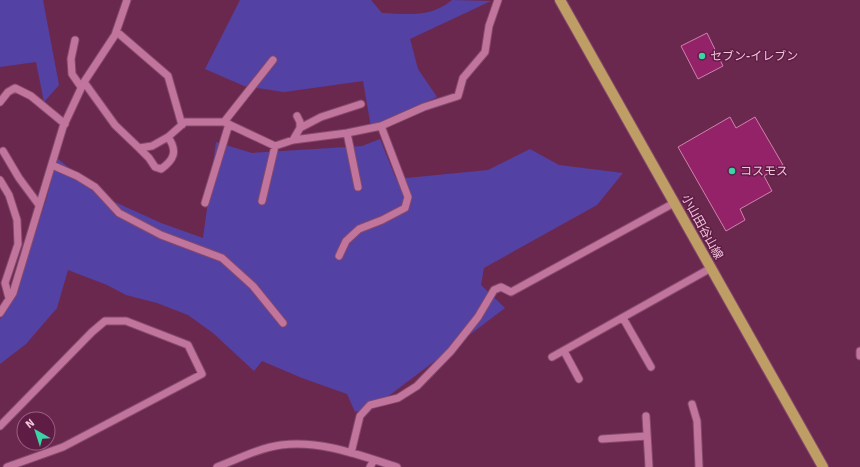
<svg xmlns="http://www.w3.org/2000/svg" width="860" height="467" font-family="Signika,'Noto Sans JP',sans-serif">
	<rect width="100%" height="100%" fill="#6b284f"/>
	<path fill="#5441a4" d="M 0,0 L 43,0 L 59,85 L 44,102 L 36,62 L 0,67 Z
		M 240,0 L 371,0 L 382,13 C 407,14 431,18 452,0 L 491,1 L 410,39 L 418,69 L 437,97 L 371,127 L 363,81 L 284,92 L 244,86 L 205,69 Z
		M 380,139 L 396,179 L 488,170 L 530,149 L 559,165 L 623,173 L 597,205 L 484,268 L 481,285 L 505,308 L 374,407 L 355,412 L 347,394 L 302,378 L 262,361 L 254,371 L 213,333 L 188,315 L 157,303 L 126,295 L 107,285 L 68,270 L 57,308 L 26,344 L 0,364 L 0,319 L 15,295 L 47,197 L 57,158 L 106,198 L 161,223 L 203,238 L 216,142 L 252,153 L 362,146 Z"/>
	<path fill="#932268" stroke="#cf82aa" d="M 707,33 L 723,66 L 698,79 L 681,46 Z
		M 730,117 L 736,128 L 755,117 L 783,165 L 764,176 L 772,191 L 740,209 L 745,220 L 726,231 L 678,147 Z"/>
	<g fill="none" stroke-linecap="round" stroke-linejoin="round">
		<g stroke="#84496c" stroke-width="9">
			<path id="minor" d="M 117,32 L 168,76 L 182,125
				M 75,40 L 71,59 L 72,74 L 81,87
				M 84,82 L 115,125 L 139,148 L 152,146 L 168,137 L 185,122 L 224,122 L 275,146 L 293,140 L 347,133 L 381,126 L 424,107 L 458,96 L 463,78 L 485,52 L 489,26 L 498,0
				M 0,102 L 8,92 L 15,88 L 31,96 L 65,124
				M 297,116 L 300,122 L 300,128
				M 224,122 L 273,60
				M 347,133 L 358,187
				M 293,140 L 300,128 L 321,117 L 361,104
				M 139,148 L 149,158 L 155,167 L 161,169 C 174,160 178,151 168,137
				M 3,151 L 19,178 L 39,205
				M 52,165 L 77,176 L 95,187 L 119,213 L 161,235 L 222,258 L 253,286 L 283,323
				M 0,180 L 9,195 L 17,220 L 18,244 L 5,283 L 9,298
				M 262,201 L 275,146
				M 205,203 L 229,124
				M 339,256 L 346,241 L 359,229 L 382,220 L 405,208 L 408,197 L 381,126
				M 0,313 L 13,293 L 63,127 L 84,82 L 115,35 L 127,0
				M 623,318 L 651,367
				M 564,351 L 579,379
				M 860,351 L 860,356
				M 552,357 L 711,268
				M 692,404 L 697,421 L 699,467
				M 646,416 L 649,467
				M 0,426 L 92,332 L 105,321 L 126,321 L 188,345 L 202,374 L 63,447 L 7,467
				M 602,439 L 647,436
				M 351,453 L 360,416 L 370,405 L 398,398 L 417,386 L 451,351 L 478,317 L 494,290 L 501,287 L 511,292 L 674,203
				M 217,467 C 238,459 259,448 281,445 C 321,440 359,455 397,467
				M 370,467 L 374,460"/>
		</g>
		<g stroke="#84496c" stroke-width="12">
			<path id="major" d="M 560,0 L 823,467"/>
		</g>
		<use href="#minor" stroke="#c1759d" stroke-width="7"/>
		<use href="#major" stroke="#bf9e65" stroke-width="10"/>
	</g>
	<g fill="#3ad4a5" stroke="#5f1c44" stroke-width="1.5">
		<circle cx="702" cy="56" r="4"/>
		<circle cx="732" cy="171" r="4"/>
	</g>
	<g text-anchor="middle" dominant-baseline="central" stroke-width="3" stroke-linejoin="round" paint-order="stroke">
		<g font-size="12" fill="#eec5d9" stroke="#5f1c44" text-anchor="start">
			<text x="710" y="56">セブン-イレブン</text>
			<text x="740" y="171">コスモス</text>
		</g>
		<g font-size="12" fill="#eec5d9" stroke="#5f1c44">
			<text transform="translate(702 227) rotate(61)">小山田谷山線</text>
		</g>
	</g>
	<g transform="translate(36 431) rotate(321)"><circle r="19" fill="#5f1c44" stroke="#986080"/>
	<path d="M0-3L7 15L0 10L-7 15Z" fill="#3ad4a5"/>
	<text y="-6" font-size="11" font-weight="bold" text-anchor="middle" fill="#eec5d9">N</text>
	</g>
</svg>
